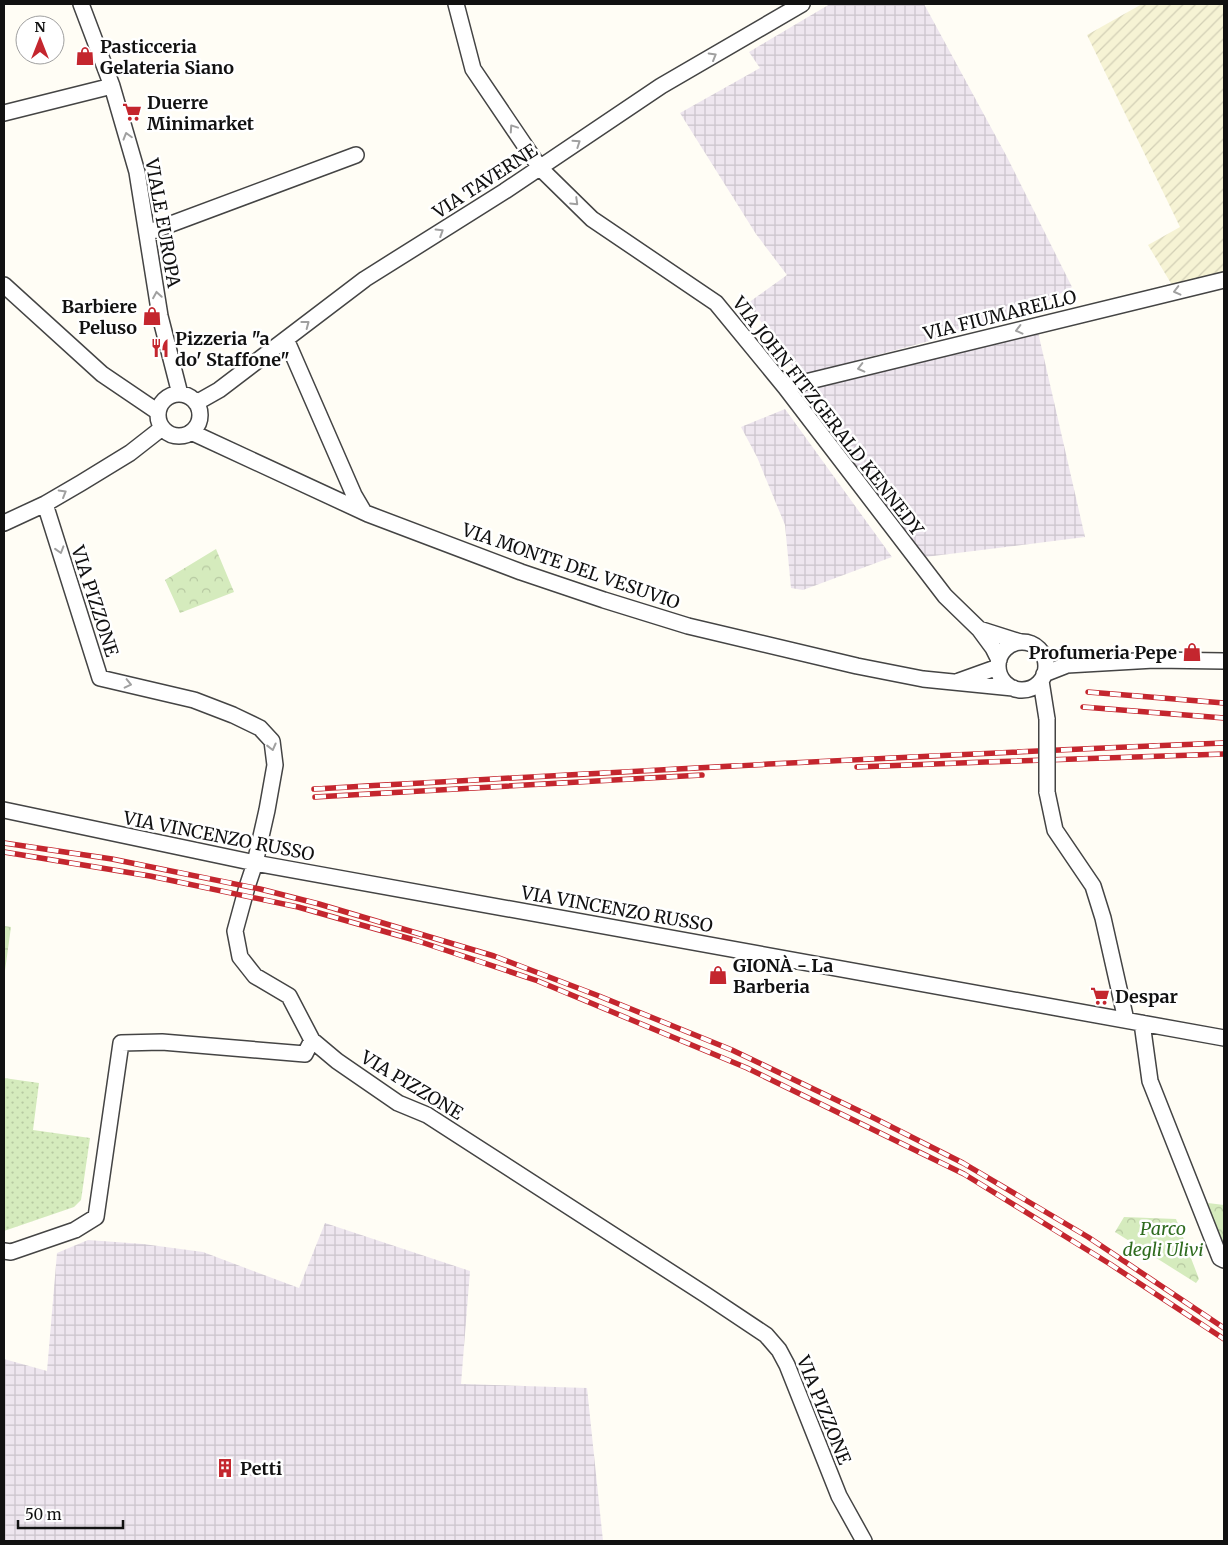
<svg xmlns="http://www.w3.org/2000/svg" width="1228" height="1545" font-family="Merriweather,serif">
	<defs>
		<pattern id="industrial-grid" width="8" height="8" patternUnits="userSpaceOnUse" patternTransform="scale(1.25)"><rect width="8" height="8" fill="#eee6ef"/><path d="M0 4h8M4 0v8" fill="none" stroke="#cbc4cc"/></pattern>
		<pattern id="farmland-furrows" width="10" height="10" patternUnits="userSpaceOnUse" patternTransform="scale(1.25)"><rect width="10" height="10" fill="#f6f3d4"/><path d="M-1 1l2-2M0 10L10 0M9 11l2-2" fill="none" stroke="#d2cfb5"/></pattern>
		<pattern id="grass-dots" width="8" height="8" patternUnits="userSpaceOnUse" patternTransform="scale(1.25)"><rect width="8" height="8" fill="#d5ebbd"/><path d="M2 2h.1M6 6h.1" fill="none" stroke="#b6c8a1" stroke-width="1.8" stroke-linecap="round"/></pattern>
		<pattern id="park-crowns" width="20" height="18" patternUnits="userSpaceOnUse" patternTransform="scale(1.25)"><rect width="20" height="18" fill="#d5ebbd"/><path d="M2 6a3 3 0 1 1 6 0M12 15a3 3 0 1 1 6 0" fill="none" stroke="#b6c8a1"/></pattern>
	</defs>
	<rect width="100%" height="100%" fill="#fffdf5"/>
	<path fill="url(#industrial-grid)" d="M 830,4 L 924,4 L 1007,157 L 1072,287 L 1019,317 L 799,376 L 748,303 L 787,275 L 756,234 L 680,113 L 760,68 L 749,52 Z
		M 1038,332 L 1085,537 L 925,557 L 799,389 Z
		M 785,409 L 892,557 L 803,590 L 791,588 L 785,525 L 757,457 L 741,427 Z
		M 325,1223 L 470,1271 L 461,1384 L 587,1388 L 603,1541 L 4,1541 L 4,1359 L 47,1371 L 57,1253 L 88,1240 L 143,1244 L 203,1252 L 299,1288 Z"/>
	<path fill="url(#farmland-furrows)" d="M 1142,4 L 1224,4 L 1224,273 L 1172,285 L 1148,245 L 1180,227 L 1087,35 Z"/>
	<path fill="url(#grass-dots)" d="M 4,1078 L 39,1083 L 33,1130 L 90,1138 L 81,1200 L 74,1207 L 4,1231 Z"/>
	<path fill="url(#park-crowns)" d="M 216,549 L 234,592 L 180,613 L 165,580 Z
		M 4,926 L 11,927 L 4,978 Z
		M 1208,1203 L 1224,1205 L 1224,1246 L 1221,1244 Z
		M 1124,1217 L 1176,1219 L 1199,1279 L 1196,1283 L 1115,1232 Z"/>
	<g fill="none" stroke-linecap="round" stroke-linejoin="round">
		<g stroke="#444" stroke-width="18">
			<path id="minor" d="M 81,4 L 112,86 L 137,172 L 160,316 L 180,394
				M 456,4 L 473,69 L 540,168 L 592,219 L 716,303 L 785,387 L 945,596 L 979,629 L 993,648 L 999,660
				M 4,113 L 112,86
				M 147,233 L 356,155
				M 4,285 L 102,374 L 158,412
				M 286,339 L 354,495 L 364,512
				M 785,387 L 1224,280
				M158 415a21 21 0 1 1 42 0a21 21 0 1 1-42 0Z
				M 196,403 L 219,390 L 365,279 L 505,191 L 661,86 L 802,4
				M 191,432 L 368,514 L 521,572 L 604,600 L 688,626 L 857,666 L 923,679 L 1013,688
				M 45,504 L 100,678 L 194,700 L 233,715 L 260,728 L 272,741 L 275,765 L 267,810 L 255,863 L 247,887 L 235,931 L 240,957 L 255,976 L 289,996 L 312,1040 L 337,1061 L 398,1103 L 427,1115 L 706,1295 L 766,1335 L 779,1350 L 787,1365 L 839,1496 L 864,1541
				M 4,523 L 45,504 L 81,483 L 130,453 L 162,428
				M 979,629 L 1020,642
				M998 666a24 24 0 1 1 48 0a24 24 0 1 1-48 0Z
				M 1044,674 L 1067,665 L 1154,660 L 1224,661
				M 959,681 L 998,667
				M 1041,681 L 1047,719
				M 1047,792 L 1055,830 L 1093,886 L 1103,918 L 1126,1020
				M 4,810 L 255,863 L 1224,1038
				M 1142,1023 L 1150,1081 L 1220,1258 L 1224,1260
				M 4,1251 L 11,1252 L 75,1230 L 96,1217 L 121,1043 L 162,1042 L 305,1054 L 312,1040"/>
		</g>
		<use href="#minor" stroke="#fff" stroke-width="15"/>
		<g stroke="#c4262e" stroke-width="5.5">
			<path id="rail" d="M 1088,692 L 1224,703
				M 1083,707 L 1224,718
				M 857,767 L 985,762 L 1224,754
				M 314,789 C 618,772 921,755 1224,743
				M 315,797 L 702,775
				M 4,843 L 112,859 L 260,889 L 319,904 L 494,956 L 599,996 L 732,1050 L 874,1118 L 963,1163 L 1088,1237 L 1224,1328
				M 4,852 L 150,876 L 298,907 L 418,941 L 538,981 L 747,1068 L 964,1174 L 1110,1264 L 1224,1339"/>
		</g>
		<use href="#rail" stroke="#fff" stroke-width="4" stroke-dasharray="11" stroke-linecap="butt"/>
		<g stroke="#444" stroke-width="18" stroke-linecap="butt">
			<path id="minor-bridge" d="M 1047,719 L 1047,792"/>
		</g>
		<use href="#minor-bridge" stroke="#fff" stroke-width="15"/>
	</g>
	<defs><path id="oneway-chevron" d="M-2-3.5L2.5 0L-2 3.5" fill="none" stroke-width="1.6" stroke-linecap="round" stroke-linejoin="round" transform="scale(1.25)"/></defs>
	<g stroke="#a0a0a0">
		<use href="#oneway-chevron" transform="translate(713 56) rotate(-30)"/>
		<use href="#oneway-chevron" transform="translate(513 128) rotate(-124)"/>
		<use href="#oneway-chevron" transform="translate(127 136) rotate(-106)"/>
		<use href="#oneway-chevron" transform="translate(577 143) rotate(-34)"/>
		<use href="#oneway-chevron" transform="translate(575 202) rotate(44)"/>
		<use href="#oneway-chevron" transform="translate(440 232) rotate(-32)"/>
		<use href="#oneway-chevron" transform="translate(1177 291) rotate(166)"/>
		<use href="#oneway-chevron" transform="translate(157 295) rotate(-99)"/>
		<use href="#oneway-chevron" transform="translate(306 324) rotate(-37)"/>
		<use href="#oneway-chevron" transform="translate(1019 330) rotate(166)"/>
		<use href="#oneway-chevron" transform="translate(861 368) rotate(166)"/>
		<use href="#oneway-chevron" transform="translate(63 493) rotate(-30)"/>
		<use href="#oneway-chevron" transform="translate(60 550) rotate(73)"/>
		<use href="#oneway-chevron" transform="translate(128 684) rotate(13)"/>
		<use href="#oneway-chevron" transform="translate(272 747) rotate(76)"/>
	</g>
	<defs>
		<g id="shop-bare" transform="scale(1.5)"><path d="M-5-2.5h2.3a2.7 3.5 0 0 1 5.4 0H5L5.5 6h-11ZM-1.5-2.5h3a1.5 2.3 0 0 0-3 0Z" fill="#c4262e" stroke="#fff" stroke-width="2.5" paint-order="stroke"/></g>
		<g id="supermarket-bare" transform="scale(1.5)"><path d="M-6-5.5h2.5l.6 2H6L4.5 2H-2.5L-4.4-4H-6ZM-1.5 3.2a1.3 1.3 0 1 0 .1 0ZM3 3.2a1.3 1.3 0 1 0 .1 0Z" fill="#c4262e" stroke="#fff" stroke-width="2.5" paint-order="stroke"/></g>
		<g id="restaurant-bare" transform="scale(1.5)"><path d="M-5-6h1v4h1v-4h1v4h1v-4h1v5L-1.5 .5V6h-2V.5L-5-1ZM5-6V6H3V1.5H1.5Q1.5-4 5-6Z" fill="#c4262e" stroke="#fff" stroke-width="2.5" paint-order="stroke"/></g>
		<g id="building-bare" transform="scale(1.5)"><path d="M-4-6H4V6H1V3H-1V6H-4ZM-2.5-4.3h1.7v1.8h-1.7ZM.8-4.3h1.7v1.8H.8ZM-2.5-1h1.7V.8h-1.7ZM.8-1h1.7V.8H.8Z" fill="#c4262e" stroke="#fff" stroke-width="2.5" paint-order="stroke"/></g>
	</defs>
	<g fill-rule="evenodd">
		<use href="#shop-bare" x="85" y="56"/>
		<use href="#supermarket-bare" x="132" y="112"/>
		<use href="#shop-bare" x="152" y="316"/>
		<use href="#restaurant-bare" x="160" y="348"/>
		<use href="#shop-bare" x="1192" y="652"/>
		<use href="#shop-bare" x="718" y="975"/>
		<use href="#supermarket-bare" x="1100" y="996"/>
		<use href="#building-bare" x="225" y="1468"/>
	</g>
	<g text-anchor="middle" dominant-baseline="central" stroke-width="5" stroke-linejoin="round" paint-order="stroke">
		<g font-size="18" font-weight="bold" fill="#111" stroke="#fff" text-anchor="start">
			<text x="100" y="46">Pasticceria<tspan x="100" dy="21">Gelateria Siano</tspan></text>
			<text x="147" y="102">Duerre<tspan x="147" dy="21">Minimarket</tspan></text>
			<text x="137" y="306" text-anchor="end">Barbiere<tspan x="137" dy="21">Peluso</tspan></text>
			<text x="175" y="338">Pizzeria "a<tspan x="175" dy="21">do' Staffone"</tspan></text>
			<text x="1177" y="652" text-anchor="end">Profumeria Pepe</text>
			<text x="733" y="965">GIONÀ - La<tspan x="733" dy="21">Barberia</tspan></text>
			<text x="1115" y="996">Despar</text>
			<text x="240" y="1468">Petti</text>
		</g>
		<g font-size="18" fill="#111" stroke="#fff">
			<text transform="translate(485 181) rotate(-33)">VIA TAVERNE</text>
			<text transform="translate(163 223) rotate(80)">VIALE EUROPA</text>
			<text transform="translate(1000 315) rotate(-14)">VIA FIUMARELLO</text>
			<text transform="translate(828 416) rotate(52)">VIA JOHN FITZGERALD KENNEDY</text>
			<text transform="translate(571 566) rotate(19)">VIA MONTE DEL VESUVIO</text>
			<text transform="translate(95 601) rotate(72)">VIA PIZZONE</text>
			<text transform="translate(219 836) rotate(11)">VIA VINCENZO RUSSO</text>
			<text transform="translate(617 909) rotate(10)">VIA VINCENZO RUSSO</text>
			<text transform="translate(412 1085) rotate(31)">VIA PIZZONE</text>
			<text transform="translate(824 1410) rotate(68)">VIA PIZZONE</text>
		</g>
		<g font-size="18" font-style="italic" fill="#2f6b1f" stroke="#fff">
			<text x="1163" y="1228">Parco<tspan x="1163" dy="21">degli Ulivi</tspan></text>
		</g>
	</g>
	<rect width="1228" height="1545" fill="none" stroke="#111111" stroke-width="10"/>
	<g transform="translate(40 40)"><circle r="24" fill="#ffffff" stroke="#a0a0a0"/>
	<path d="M0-4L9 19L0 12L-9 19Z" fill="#c4262e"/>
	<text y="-8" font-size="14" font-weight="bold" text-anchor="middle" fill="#111111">N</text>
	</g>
	<path d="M18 1520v8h105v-8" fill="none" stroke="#111111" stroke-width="2.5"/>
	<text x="25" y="1520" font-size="15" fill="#111111" stroke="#ffffff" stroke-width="4" paint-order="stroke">50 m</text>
</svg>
